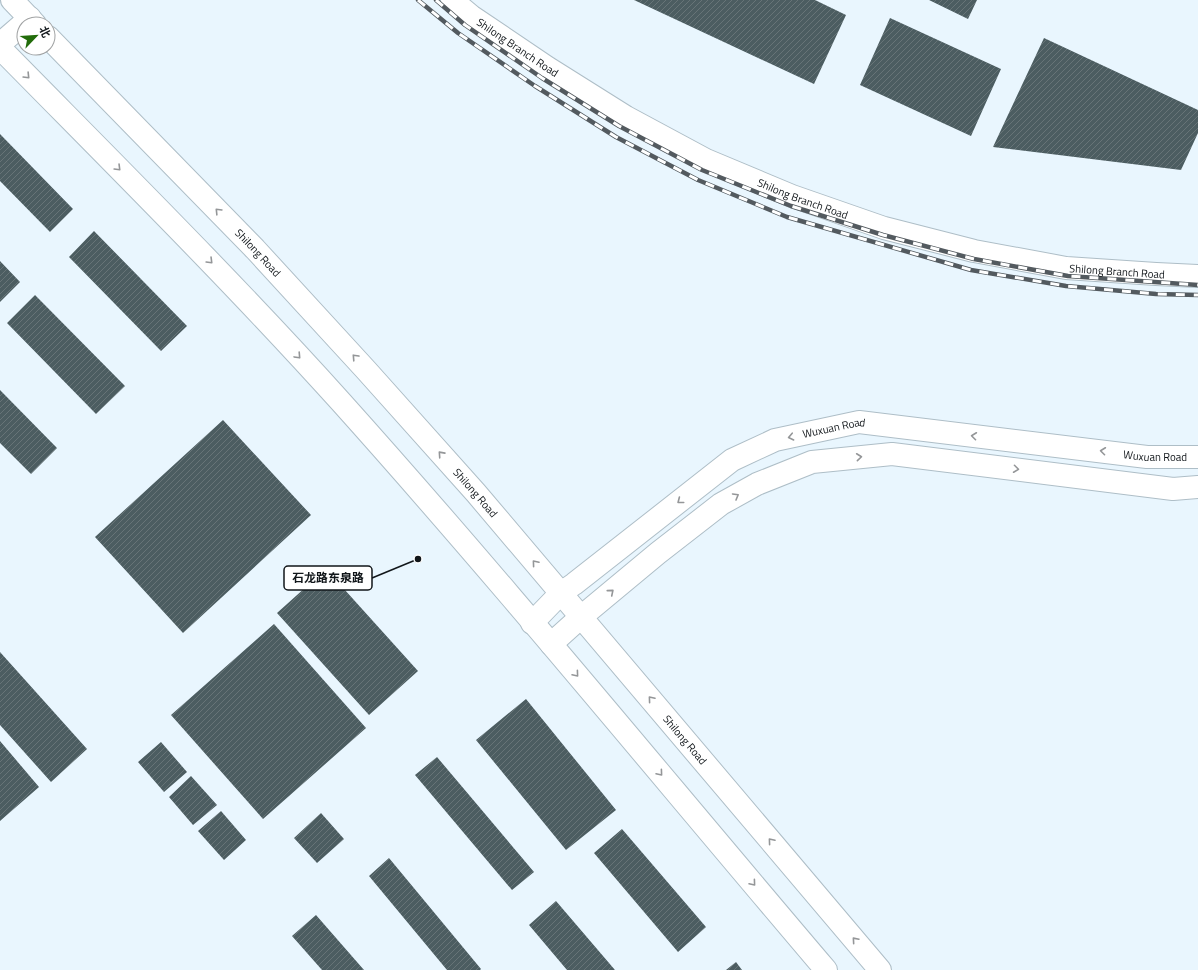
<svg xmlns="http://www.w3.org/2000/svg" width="1198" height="970" font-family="'Titillium Web','Noto Sans SC',sans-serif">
	<defs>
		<pattern id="building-hatch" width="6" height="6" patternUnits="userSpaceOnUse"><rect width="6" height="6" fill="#4c5d61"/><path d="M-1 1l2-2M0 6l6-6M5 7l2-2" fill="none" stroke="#677477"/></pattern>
	</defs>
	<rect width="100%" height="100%" fill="#e9f6fe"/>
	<path fill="url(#building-hatch)" d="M 634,0 L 815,0 L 846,15 L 814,84 Z
		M 929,0 L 977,0 L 968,19 Z
		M 890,18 L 1001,69 L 971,136 L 860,85 Z
		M 1044,38 L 1198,110 L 1198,133 L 1181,170 L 993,147 Z
		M 0,134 L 73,209 L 50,232 L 0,181 Z
		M 94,231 L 187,326 L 161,351 L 69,257 Z
		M 0,261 L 20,282 L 0,302 Z
		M 35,295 L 125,386 L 96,414 L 7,323 Z
		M 0,390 L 57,448 L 31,474 L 0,443 Z
		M 223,420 L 311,515 L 183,633 L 95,537 Z
		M 326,569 L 418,671 L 369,715 L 277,613 Z
		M 274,624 L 366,728 L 263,819 L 171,715 Z
		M 0,652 L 87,749 L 51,782 L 0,725 Z
		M 526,699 L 616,810 L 566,850 L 476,740 Z
		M 0,741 L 39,787 L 0,821 Z
		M 161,742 L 187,772 L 164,792 L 138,762 Z
		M 437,757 L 534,872 L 512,890 L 415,775 Z
		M 191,776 L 217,805 L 193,825 L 169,797 Z
		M 221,811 L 246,840 L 224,860 L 198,831 Z
		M 321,813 L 344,839 L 317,863 L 294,838 Z
		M 622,829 L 706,927 L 678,952 L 594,853 Z
		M 389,858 L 481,969 L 480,970 L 447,970 L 369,876 Z
		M 556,901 L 615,970 L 567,970 L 529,925 Z
		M 316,915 L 364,970 L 322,970 L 292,936 Z
		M 736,962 L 742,970 L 726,970 Z"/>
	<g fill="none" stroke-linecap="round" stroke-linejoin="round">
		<g stroke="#aebec7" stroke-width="24">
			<g id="minor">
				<path id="s1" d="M 452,0 L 471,16 L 548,68 L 626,117 L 706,160 L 792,196 L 884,228 L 974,251 L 1066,268 L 1156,274 L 1198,276"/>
				<path d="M 0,44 L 30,18"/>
				<path id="s2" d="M 532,623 L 561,593 L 574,584 L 732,460 L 775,440 L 859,422 L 1147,457 L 1198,457"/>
				<path d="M 551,644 L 581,617 L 658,553 L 721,504 L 757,484 L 812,462 L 892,454 L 1173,489 L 1198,487"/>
			</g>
		</g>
		<g stroke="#aebec7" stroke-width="24">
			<g id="major">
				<path d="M 12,0 L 35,24"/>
				<path id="s3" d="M 48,37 L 255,249 L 366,370 L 476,493 L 880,970"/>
				<path d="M 0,48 C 115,165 231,280 341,402 C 507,587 665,781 826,970"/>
			</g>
		</g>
		<use href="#minor" stroke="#fff" stroke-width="22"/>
		<use href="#major" stroke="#fff" stroke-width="22"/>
		<g stroke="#535a5f" stroke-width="4.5">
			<path id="rail" d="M 418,0 L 458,33 L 535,86 L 616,137 L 698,180 L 787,217 L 971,270 L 1066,286 L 1156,294 L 1198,295
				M 436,0 L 465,25 L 542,78 L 619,126 L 702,170 L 791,206 L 883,235 L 974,259 L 1068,276 L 1198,285"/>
		</g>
		<use href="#rail" stroke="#fff" stroke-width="3" stroke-dasharray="9" stroke-linecap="butt"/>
	</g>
	<defs><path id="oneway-chevron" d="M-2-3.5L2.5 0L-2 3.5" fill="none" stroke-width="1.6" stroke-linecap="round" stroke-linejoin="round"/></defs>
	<g stroke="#949698">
		<use href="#oneway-chevron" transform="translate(27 76) rotate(46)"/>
		<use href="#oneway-chevron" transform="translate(118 168) rotate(45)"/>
		<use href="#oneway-chevron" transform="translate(218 211) rotate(-134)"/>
		<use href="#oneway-chevron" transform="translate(210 261) rotate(45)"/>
		<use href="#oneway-chevron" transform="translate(298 356) rotate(47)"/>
		<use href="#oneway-chevron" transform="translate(355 357) rotate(-133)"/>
		<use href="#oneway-chevron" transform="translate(974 436) rotate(-173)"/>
		<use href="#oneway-chevron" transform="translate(791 437) rotate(168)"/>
		<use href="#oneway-chevron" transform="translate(1103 451) rotate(-173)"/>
		<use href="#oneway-chevron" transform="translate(441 454) rotate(-132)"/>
		<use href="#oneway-chevron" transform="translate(859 457) rotate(-6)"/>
		<use href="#oneway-chevron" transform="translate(1016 469) rotate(7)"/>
		<use href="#oneway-chevron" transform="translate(736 496) rotate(-30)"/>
		<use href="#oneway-chevron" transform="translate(680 501) rotate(142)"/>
		<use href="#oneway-chevron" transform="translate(535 563) rotate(-130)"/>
		<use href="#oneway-chevron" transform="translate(611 592) rotate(-40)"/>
		<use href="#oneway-chevron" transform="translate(576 674) rotate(50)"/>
		<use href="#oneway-chevron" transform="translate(651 699) rotate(-130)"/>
		<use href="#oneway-chevron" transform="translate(660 773) rotate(50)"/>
		<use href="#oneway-chevron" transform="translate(771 841) rotate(-130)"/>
		<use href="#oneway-chevron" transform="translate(753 883) rotate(50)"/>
		<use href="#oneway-chevron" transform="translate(855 940) rotate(-131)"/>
	</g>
	<g text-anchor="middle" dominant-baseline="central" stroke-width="4" stroke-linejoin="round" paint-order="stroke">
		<g font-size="11" fill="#11161a" stroke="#fff">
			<text stroke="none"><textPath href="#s1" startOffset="81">Shilong Branch Road</textPath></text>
			<text stroke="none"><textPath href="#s1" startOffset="405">Shilong Branch Road</textPath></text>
			<text stroke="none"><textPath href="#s3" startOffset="301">Shilong Road</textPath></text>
			<text stroke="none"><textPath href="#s1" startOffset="729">Shilong Branch Road</textPath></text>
			<text stroke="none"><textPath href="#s2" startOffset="366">Wuxuan Road</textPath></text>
			<text stroke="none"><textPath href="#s2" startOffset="690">Wuxuan Road</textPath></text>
			<text stroke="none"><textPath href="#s3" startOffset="625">Shilong Road</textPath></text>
			<text stroke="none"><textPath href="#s3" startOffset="949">Shilong Road</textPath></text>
		</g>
	</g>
	<path fill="none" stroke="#11161a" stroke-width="1.5" d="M418 559L372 578"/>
	<circle fill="#11161a" stroke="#fff" stroke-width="1.5" cx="418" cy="559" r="4"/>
	<rect fill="#fff" stroke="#11161a" stroke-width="1.5" x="284" y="566" width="88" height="24" rx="4"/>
	<g font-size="12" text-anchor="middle" font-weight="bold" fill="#11161a">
		<text x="328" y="582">石龙路东泉路</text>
	</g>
	<g transform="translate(36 36) rotate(65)"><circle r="19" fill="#ffffff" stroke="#a0a2a3"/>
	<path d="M0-3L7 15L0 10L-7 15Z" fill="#226c0a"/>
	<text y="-6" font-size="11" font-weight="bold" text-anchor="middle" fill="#11161a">北</text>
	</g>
</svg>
